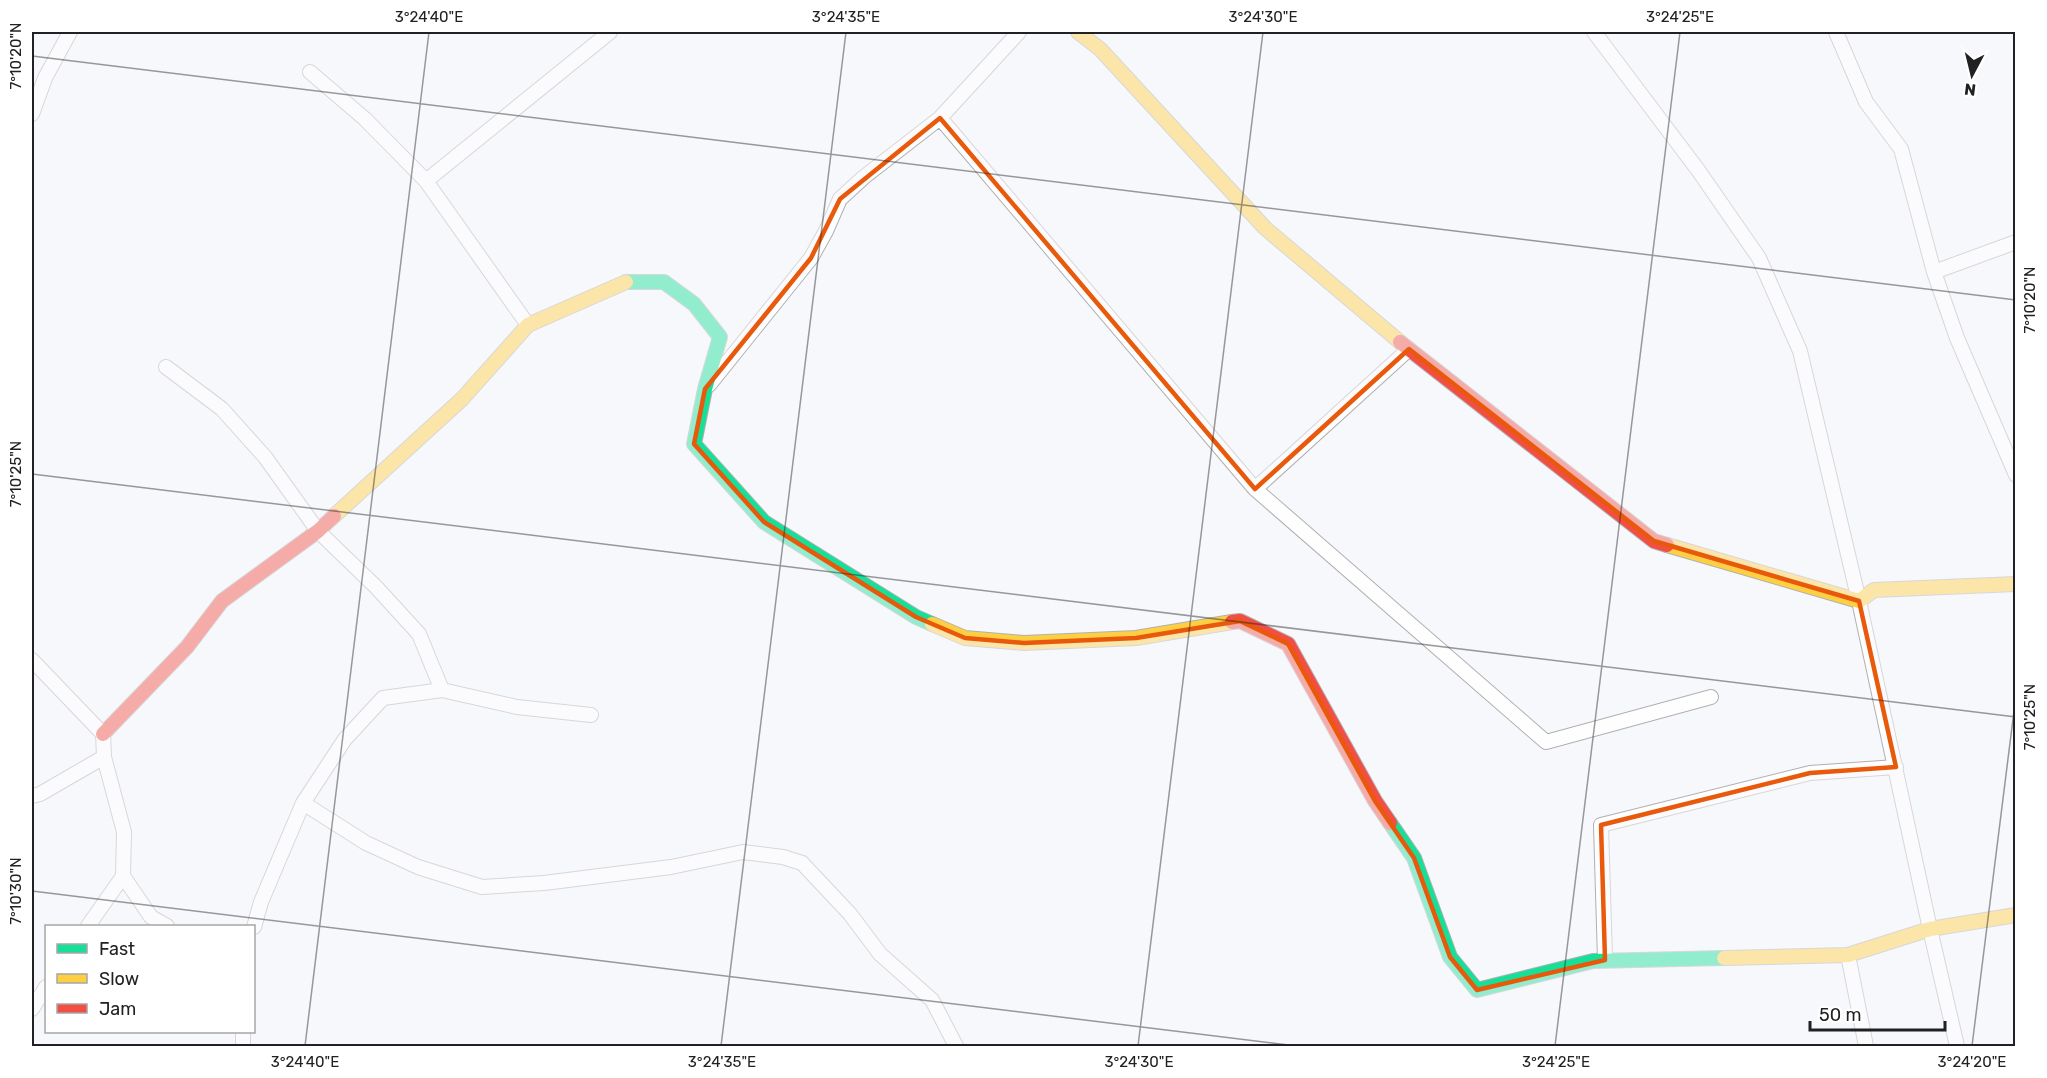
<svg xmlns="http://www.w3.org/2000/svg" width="2047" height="1078" font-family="Rubik,sans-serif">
	<rect width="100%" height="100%" fill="#f7f8fb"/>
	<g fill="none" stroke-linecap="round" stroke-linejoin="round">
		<g stroke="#b0b0b2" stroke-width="16">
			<path id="street" d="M 1594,32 L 1698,170 L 1759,258 L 1800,351 L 1859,601 L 1930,929 L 1957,1046
				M 1836,32 L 1866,102 L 1901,149 L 1934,272 L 1957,338 L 2016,475
				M 310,72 L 365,119 L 426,181 L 528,325
				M 32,114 L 45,78 L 70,32
				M 940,118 L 1255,489 L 1546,742 L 1711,697
				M 426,181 L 610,32
				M 1934,272 L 2016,242
				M 166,367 L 222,409 L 265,457 L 318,531 L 376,587 L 419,634 L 442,690 L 517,707 L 591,715
				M 709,385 L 811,258 L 826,231 L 840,199 L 864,177 L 940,118 L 1019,32
				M 1255,489 L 1409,349
				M 32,660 L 103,734 L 104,757 L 124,832 L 123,876 L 88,926
				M 32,796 L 40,794 L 104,757
				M 303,803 L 366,843 L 418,867 L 482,887 L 544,883 L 671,867 L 743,852 L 783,857 L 802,863 L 850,914 L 880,954 L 932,1000 L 956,1046
				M 123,876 L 151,917 L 167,926
				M 254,927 L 261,902 L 303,803 L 345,739 L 383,698 L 442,690
				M 1848,955 L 1866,1046
				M 1605,960 L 1601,825 L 1810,773 L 1896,767
				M 32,1009 L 46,987
				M 243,1032 L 243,1046"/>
		</g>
		<g stroke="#b0b0b2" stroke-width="16">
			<path id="fast" d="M 626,282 L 664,282 L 694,304 L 720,337 L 705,389 L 694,444 L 764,522 L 916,617 L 932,624
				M 1390,823 L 1414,858 L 1450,957 L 1477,990 L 1593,961 L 1724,958"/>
		</g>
		<g stroke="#b0b0b2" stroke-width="16">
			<path id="slow" d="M 1078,32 L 1100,49 L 1265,228 L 1400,342
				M 334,516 L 462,399 L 528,325 L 626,282
				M 1667,545 L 1859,601 L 1874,590 L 2016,584
				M 932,624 L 965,638 L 1024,643 L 1136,638 L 1232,622
				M 1724,958 L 1848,955 L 1930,929 L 2016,915"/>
		</g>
		<g stroke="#b0b0b2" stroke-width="16">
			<path id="jam" d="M 1400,342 L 1654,541 L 1667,545
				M 1232,622 L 1240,621 L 1288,644 L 1375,801 L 1390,823
				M 103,734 L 187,647 L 222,601 L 318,531 L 334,516"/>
		</g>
		<use href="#street" stroke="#fefefe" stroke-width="14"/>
		<use href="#fast" stroke="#16e098" stroke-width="14"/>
		<use href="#slow" stroke="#ffcf43" stroke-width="14"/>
		<use href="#jam" stroke="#f24e42" stroke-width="14"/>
	</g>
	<path d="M0 0H2047V1078H0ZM 940,118 L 1255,489 L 1409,349 L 1654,541 L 1859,601 L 1896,767 L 1810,773 L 1601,825 L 1605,960 L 1477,990 L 1450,957 L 1414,858 L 1375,801 L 1288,644 L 1240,621 L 1136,638 L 1024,643 L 965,638 L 916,617 L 764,522 L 694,444 L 705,389 L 811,258 L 840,199 Z" fill="#f7f8fb" fill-opacity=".55" fill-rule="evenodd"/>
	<path fill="none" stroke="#e8590c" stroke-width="4.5" stroke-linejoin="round" d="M 940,118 L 1255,489 L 1409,349 L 1654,541 L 1859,601 L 1896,767 L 1810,773 L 1601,825 L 1605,960 L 1477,990 L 1450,957 L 1414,858 L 1375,801 L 1288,644 L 1240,621 L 1136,638 L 1024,643 L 965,638 L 916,617 L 764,522 L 694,444 L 705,389 L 811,258 L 840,199 Z"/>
	<path fill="none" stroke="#212123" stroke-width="1.5" stroke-opacity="0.45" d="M 32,56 L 2016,300M 32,474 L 2016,717M 32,891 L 1297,1046M 305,1046 L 429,32M 721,1046 L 846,32M 1138,1046 L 1263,32M 1555,1046 L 1680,32M 1972,1046 L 2016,695"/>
	<rect width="2047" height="1078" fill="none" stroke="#ffffff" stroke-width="66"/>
	<rect x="45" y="925" width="210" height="108" fill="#ffffff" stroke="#a6a6a7" stroke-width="1.5"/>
	<rect x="57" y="944" width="30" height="9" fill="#16e098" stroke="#a6a6a7" stroke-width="1.5"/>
	<text x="99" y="955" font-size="18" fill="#212123">Fast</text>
	<rect x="57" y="974" width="30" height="9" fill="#ffcf43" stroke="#a6a6a7" stroke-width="1.5"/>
	<text x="99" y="985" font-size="18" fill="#212123">Slow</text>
	<rect x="57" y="1004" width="30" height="9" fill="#f24e42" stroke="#a6a6a7" stroke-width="1.5"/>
	<text x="99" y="1015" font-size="18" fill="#212123">Jam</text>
	<g transform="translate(1972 75) rotate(187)" stroke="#ffffff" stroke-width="4.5" paint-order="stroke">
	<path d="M0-4.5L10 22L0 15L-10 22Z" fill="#212123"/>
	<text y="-9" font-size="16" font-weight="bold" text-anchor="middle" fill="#212123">N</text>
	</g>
	<path d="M1810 1021v9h135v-9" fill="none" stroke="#212123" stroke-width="3"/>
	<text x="1819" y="1021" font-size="18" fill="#212123" stroke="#ffffff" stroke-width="4.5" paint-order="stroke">50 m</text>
	<rect x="33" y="33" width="1981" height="1012" fill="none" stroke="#212123" stroke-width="2"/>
	<g font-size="15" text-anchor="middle" fill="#212123">
		<text x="429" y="22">3°24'40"E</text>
		<text x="846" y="22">3°24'35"E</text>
		<text x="1263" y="22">3°24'30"E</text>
		<text x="1680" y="22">3°24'25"E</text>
		<text transform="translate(16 56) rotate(-90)" y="5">7°10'20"N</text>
		<text transform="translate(2030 300) rotate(-90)" y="5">7°10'20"N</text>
		<text transform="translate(16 474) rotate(-90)" y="5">7°10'25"N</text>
		<text transform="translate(2030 717) rotate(-90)" y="5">7°10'25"N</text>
		<text transform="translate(16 891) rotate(-90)" y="5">7°10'30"N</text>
		<text x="305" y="1067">3°24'40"E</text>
		<text x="722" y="1067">3°24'35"E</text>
		<text x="1139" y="1067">3°24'30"E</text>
		<text x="1556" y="1067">3°24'25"E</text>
		<text x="1972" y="1067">3°24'20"E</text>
	</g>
</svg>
